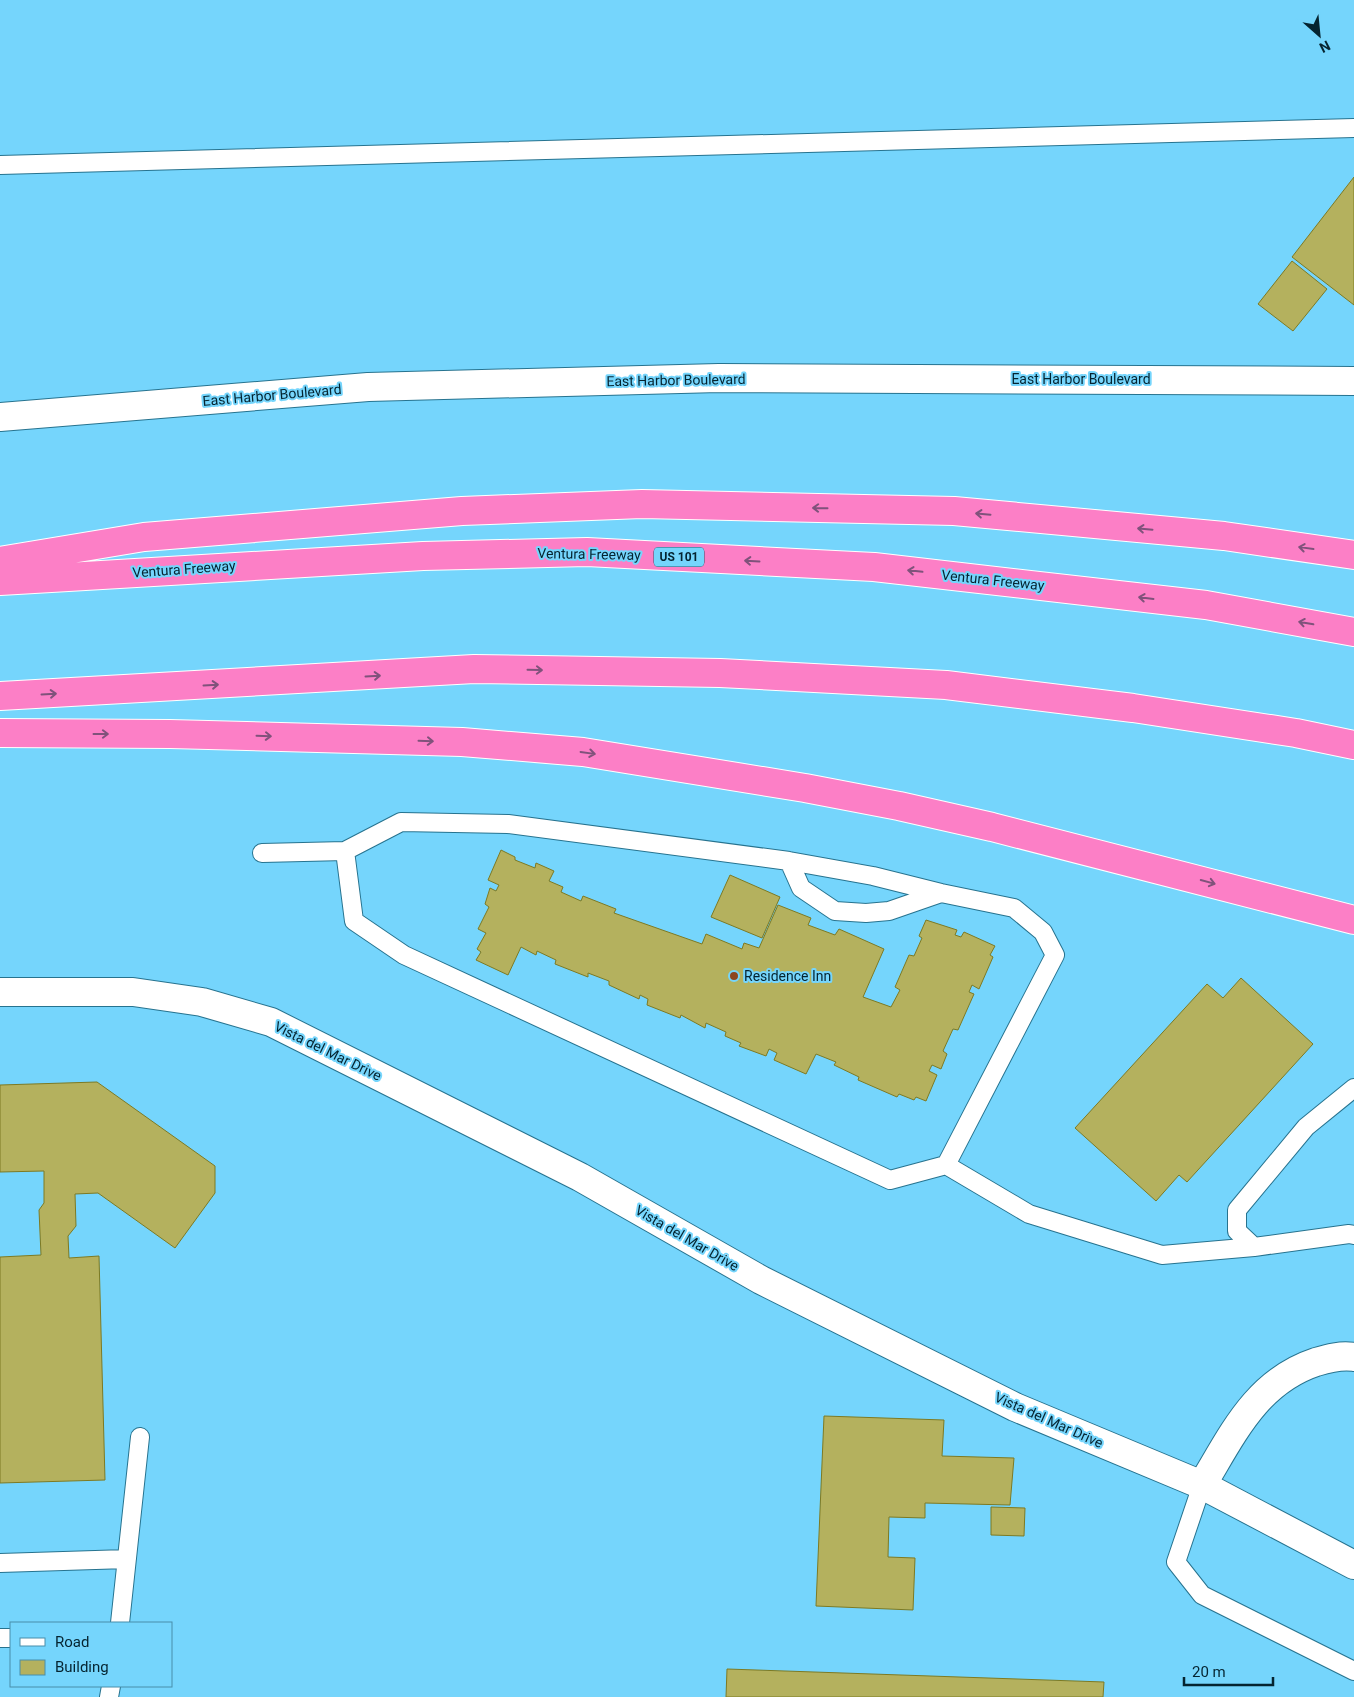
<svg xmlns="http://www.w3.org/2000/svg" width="1354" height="1697" font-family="Roboto,sans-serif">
	<rect width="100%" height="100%" fill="#75d5fc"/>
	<path fill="#b4b15e" stroke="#7d7a23" d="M 1354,177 L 1354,305 L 1292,257 Z
		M 1292,261 L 1327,289 L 1293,331 L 1258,304 Z
		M 501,850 L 515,857 L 515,860 L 535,868 L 536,863 L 554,871 L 549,881 L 563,887 L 561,892 L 581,901 L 583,896 L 616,909 L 614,913 L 702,944 L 706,934 L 742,949 L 744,943 L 759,948 L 778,905 L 811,918 L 808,925 L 835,935 L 839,929 L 884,949 L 863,997 L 891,1007 L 900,990 L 895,987 L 909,955 L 914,956 L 922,938 L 919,936 L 926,920 L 957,930 L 955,935 L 961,937 L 964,932 L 995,946 L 990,955 L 993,957 L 979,989 L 972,985 L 969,992 L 974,994 L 958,1030 L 953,1029 L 943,1051 L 947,1054 L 941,1069 L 932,1065 L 929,1071 L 937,1075 L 926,1101 L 916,1097 L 914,1100 L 899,1094 L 897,1097 L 858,1080 L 859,1077 L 834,1065 L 836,1062 L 816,1054 L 806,1074 L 774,1060 L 777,1053 L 769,1049 L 766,1056 L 739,1046 L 741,1043 L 725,1036 L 726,1032 L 706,1023 L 705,1028 L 681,1015 L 680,1018 L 647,1005 L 648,999 L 640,995 L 639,999 L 609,985 L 609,981 L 588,973 L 588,977 L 555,964 L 556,960 L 537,951 L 536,955 L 521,947 L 508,975 L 476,960 L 481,952 L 477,949 L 486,933 L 478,929 L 489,907 L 485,904 L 490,888 L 496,891 L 499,885 L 488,880 Z
		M 730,875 L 780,897 L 762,938 L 711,917 Z
		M 1241,978 L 1313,1044 L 1187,1182 L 1179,1175 L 1156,1201 L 1075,1128 L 1207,984 L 1223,998 Z
		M 97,1082 L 215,1166 L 215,1193 L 175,1248 L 98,1193 L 75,1194 L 76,1226 L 68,1236 L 69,1258 L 99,1256 L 105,1480 L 0,1483 L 0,1257 L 41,1255 L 39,1210 L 44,1203 L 44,1171 L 0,1172 L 0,1085 Z
		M 824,1416 L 944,1420 L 942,1456 L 1014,1458 L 1010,1505 L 925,1503 L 925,1518 L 889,1517 L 888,1557 L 915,1558 L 913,1610 L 816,1606 Z
		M 991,1507 L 1025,1508 L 1024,1536 L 991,1535 Z
		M 727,1669 L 1104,1682 L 1103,1697 L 726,1697 Z"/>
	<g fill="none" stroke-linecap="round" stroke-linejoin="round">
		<g stroke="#27738f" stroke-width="20">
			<path id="service" d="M 0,165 L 1354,128
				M 345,851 L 354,921 L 404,955 L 890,1180 L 946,1165
				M 262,853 L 345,851 L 401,822 L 508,824 L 789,861 L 873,876 L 941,893 L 1014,908 L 1043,932 L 1055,955 L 946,1165 L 1029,1214 L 1162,1255 L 1254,1247
				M 789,861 L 801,888 L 835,911 L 866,913 L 889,911 L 941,893
				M 1354,1088 L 1306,1127 L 1237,1210 L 1237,1231 L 1254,1247 L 1349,1234 L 1354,1235
				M 1202,1485 L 1176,1562 L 1202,1595 L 1354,1671
				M 0,1563 L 127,1559
				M 120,1623 L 140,1437
				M 0,1638 L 11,1638
				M 109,1697 L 111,1686"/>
		</g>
		<g stroke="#27738f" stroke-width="30">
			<path id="minor" d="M 0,992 L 133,992 L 202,1002 L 271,1022 L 580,1177 L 761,1280 L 1015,1407 L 1202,1485 L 1354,1565
				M 1202,1485 C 1233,1434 1256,1382 1316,1362 C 1329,1358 1341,1355 1354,1357"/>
		</g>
		<g stroke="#27738f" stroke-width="30">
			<path id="secondary" d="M 0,417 L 368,387 L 719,378 L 1354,381"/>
		</g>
		<g stroke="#fff" stroke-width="30">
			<path id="motorway" d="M 0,561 L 144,537 L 462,511 L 642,504 L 954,511 L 1224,536 L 1354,555
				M 0,581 L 423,556 L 587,552 L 874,567 L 1206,605 L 1354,632
				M 0,696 L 474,669 L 720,673 L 946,685 L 1133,708 L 1296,733 L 1354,745
				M 0,733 L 170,734 L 462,742 L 583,752 L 805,788 L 899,806 L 992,827 L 1354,920"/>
		</g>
		<use href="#service" stroke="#fff" stroke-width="18"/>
		<use href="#minor" stroke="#fff" stroke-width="28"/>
		<use href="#secondary" stroke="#fff" stroke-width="28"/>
		<use href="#motorway" stroke="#fc7fc6" stroke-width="28"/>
	</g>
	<defs><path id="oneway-shaft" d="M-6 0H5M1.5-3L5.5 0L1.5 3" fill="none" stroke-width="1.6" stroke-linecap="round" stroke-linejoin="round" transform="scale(1.25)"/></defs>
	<g stroke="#80527b">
		<use href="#oneway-shaft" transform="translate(820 508) rotate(-179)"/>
		<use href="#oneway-shaft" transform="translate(983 514) rotate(-175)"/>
		<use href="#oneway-shaft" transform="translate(1145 529) rotate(-175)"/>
		<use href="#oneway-shaft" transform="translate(1306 548) rotate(-172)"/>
		<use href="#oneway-shaft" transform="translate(752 561) rotate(-177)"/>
		<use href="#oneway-shaft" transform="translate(915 571) rotate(-174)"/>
		<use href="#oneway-shaft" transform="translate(1146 598) rotate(-173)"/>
		<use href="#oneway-shaft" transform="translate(1306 623) rotate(-170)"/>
		<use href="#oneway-shaft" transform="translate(535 670) rotate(1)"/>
		<use href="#oneway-shaft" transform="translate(373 676) rotate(-3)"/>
		<use href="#oneway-shaft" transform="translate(211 685) rotate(-3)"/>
		<use href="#oneway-shaft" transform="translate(49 694) rotate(-3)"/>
		<use href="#oneway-shaft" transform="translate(101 734)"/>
		<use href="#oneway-shaft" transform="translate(264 736) rotate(2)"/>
		<use href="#oneway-shaft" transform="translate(426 741) rotate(2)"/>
		<use href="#oneway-shaft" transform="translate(588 753) rotate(8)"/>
		<use href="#oneway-shaft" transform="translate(1208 882) rotate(15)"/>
	</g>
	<circle fill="#8c4620" stroke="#75d5fc" stroke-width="2" cx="734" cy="976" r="5"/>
	<g text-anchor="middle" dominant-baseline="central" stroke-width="4" stroke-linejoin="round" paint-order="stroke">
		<rect fill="#75d5fc" stroke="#27596d" stroke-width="1" x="654" y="547.5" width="50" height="19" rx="4"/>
		<g font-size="12" font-weight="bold" fill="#052430">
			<text x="679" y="557">US 101</text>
		</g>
		<g font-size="14" fill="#052430" stroke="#75d5fc">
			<text x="1081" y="379">East Harbor Boulevard</text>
			<text transform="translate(676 380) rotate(-1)">East Harbor Boulevard</text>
			<text transform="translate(272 395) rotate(-5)">East Harbor Boulevard</text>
			<text transform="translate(589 554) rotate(1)">Ventura Freeway</text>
			<text transform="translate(184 569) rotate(-4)">Ventura Freeway</text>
			<text transform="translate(993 580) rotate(6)">Ventura Freeway</text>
			<text transform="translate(328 1051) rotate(26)">Vista del Mar Drive</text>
			<text transform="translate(687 1238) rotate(30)">Vista del Mar Drive</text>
			<text transform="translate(1049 1420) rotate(24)">Vista del Mar Drive</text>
		</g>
		<g font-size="14" fill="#052430" stroke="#75d5fc" text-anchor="start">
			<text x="744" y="976">Residence Inn</text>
		</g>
	</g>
	<rect x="10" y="1622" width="162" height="65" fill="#75d5fc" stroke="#488eaa"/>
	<rect x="20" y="1638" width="25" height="8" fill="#ffffff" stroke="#488eaa"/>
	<text x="55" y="1647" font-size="15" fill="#052430">Road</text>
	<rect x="20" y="1660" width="25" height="15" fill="#b4b15e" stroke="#488eaa"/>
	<text x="55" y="1672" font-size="15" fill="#052430">Building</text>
	<g transform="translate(1319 35) rotate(153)" stroke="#75d5fc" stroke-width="4" paint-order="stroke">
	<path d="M0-4L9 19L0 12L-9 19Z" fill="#052430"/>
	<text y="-8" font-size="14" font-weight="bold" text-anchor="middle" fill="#052430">N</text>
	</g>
	<path d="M1184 1677v8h89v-8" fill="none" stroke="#052430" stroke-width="2.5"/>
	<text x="1192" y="1677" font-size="15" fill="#052430" stroke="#75d5fc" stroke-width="4" paint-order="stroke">20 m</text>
</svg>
